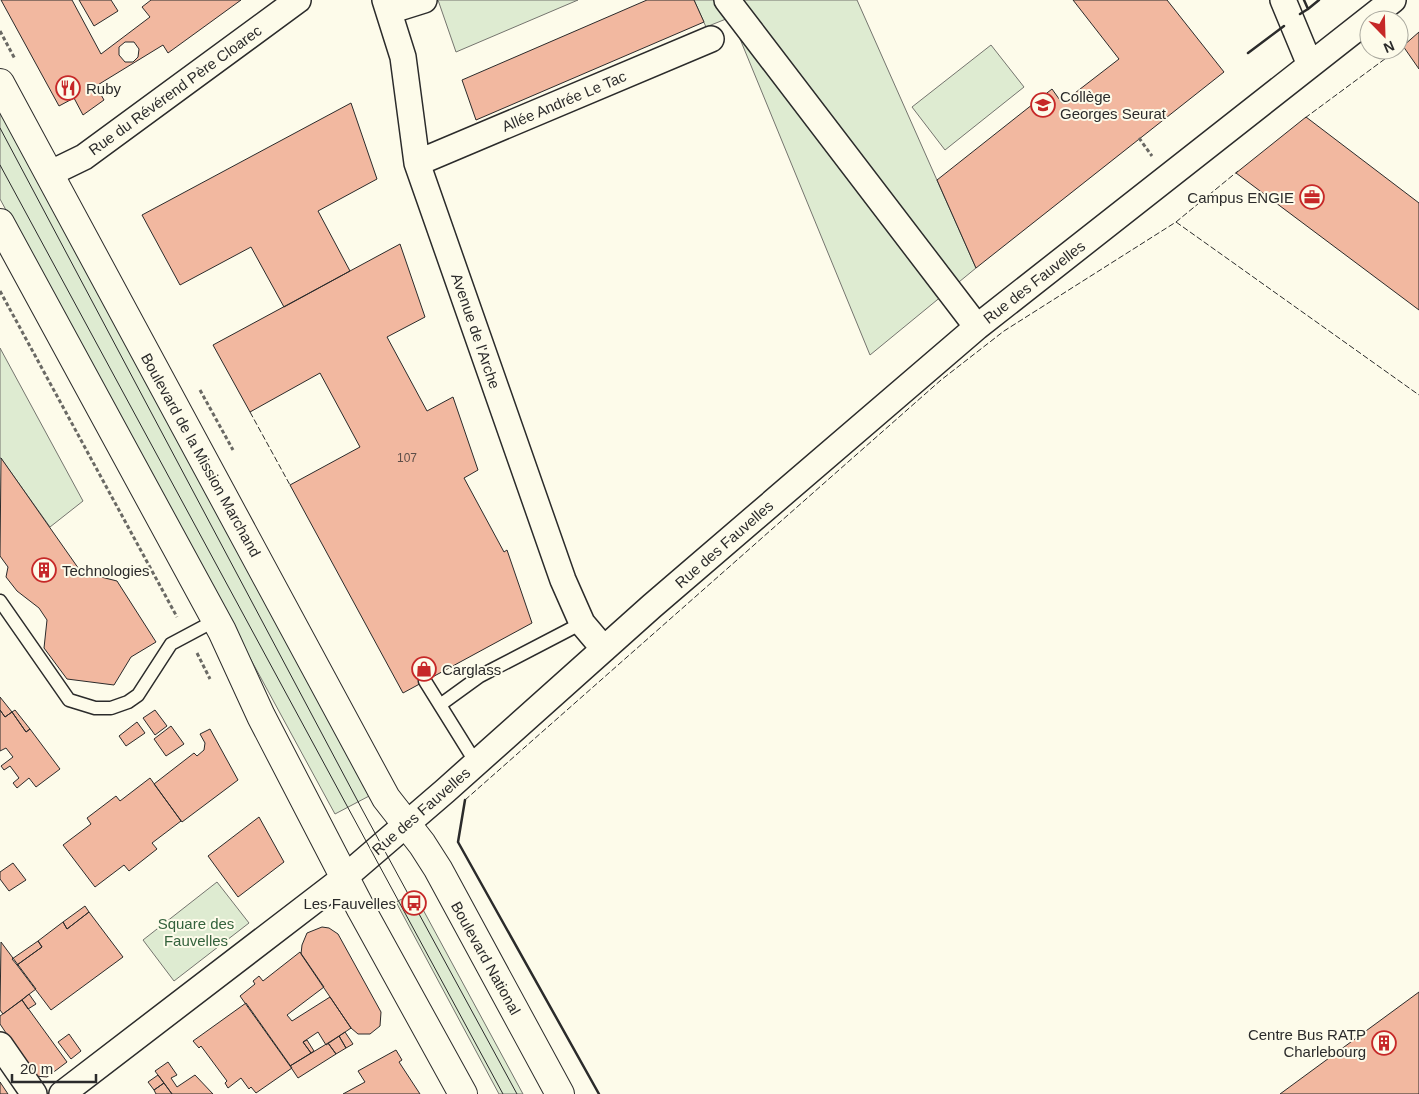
<svg xmlns="http://www.w3.org/2000/svg" width="1419" height="1094" font-family="Helvetica,sans-serif">
	<rect width="100%" height="100%" fill="#fdfbea"/>
	<path fill="#deebd1" stroke="#74746e" d="M 438,0 L 578,0 L 456,52 Z
		M 694,0 L 857,0 L 976,268 L 870,355 L 731,17 L 706,27 Z
		M 991,45 L 1024,87 L 945,150 L 912,107 Z
		M 0,109 L 371,795 L 335,814 L 0,199 Z
		M 0,348 L 83,501 L 50,527 L 0,457 Z
		M 217,882 L 249,923 L 174,981 L 143,940 Z
		M 414,893 L 523,1094 L 499,1094 L 396,902 Z"/>
	<path fill="#f2b8a0" stroke="#2b2b2b" fill-rule="evenodd" d="M 1,0 L 72,0 L 101,54 L 150,17 L 142,7 L 151,0 L 241,0 L 168,53 L 163,45 L 96,86 L 104,100 L 83,115 L 74,98 L 59,106 ZM 125,42 L 134,42 L 139,49 L 138,57 L 133,62 L 125,62 L 119,55 L 119,47 Z
		M 79,0 L 111,0 L 118,11 L 94,26 Z
		M 647,0 L 694,0 L 704,22 L 476,120 L 462,80 Z
		M 1073,0 L 1167,0 L 1224,72 L 976,268 L 937,180 L 1052,89 L 1062,103 L 1119,59 Z
		M 1419,32 L 1419,69 L 1403,46 Z
		M 351,103 L 377,179 L 318,211 L 350,271 L 284,307 L 251,247 L 180,285 L 142,215 Z
		M 1306,117 L 1419,203 L 1419,310 L 1236,173 Z
		M 400,244 L 425,317 L 387,337 L 427,411 L 453,397 L 478,470 L 464,478 L 504,552 L 507,550 L 532,623 L 403,693 L 290,485 L 360,447 L 320,373 L 250,412 L 213,345 Z
		M 1,458 L 81,572 L 117,581 L 156,642 L 131,657 L 114,685 L 67,679 L 44,648 L 47,620 L 39,608 L 17,591 L 6,577 L 8,567 L 0,556 Z
		M 0,697 L 12,712 L 5,717 L 0,710 Z
		M 0,710 L 5,717 L 12,712 L 26,732 L 30,729 L 60,769 L 36,787 L 29,778 L 17,788 L 13,783 L 19,778 L 10,766 L 4,770 L 1,766 L 13,757 L 6,748 L 0,751 Z
		M 15,710 L 30,729 L 26,732 L 12,712 Z
		M 155,710 L 167,726 L 155,735 L 143,718 Z
		M 137,722 L 145,733 L 126,746 L 119,736 Z
		M 171,726 L 184,744 L 166,756 L 154,739 Z
		M 210,729 L 238,780 L 182,822 L 154,784 L 194,753 L 197,756 L 204,750 L 205,743 L 200,734 Z
		M 150,778 L 181,821 L 152,843 L 157,849 L 129,871 L 124,865 L 95,887 L 63,845 L 91,824 L 87,818 L 116,796 L 120,801 Z
		M 259,817 L 284,862 L 238,897 L 208,856 Z
		M 13,863 L 26,880 L 9,891 L 0,879 L 0,872 Z
		M 85,906 L 89,912 L 67,929 L 63,922 Z
		M 89,912 L 123,957 L 51,1010 L 17,965 L 42,947 L 38,941 L 63,922 L 67,929 Z
		M 322,927 L 329,928 L 338,934 L 381,1012 L 380,1026 L 370,1034 L 358,1034 L 351,1028 L 301,954 L 302,945 L 307,933 Z
		M 38,941 L 42,947 L 17,965 L 12,959 Z
		M 1,942 L 36,989 L 3,1014 L 0,1010 Z
		M 300,952 L 324,987 L 287,1015 L 292,1021 L 330,997 L 351,1028 L 326,1045 L 318,1032 L 303,1042 L 311,1053 L 290,1066 L 240,996 L 255,984 L 253,981 L 259,976 L 263,981 Z
		M 1419,992 L 1419,1094 L 1280,1094 Z
		M 29,994 L 36,1004 L 28,1009 L 22,1000 Z
		M 22,1000 L 67,1062 L 47,1077 L 35,1076 L 0,1024 L 0,1016 Z
		M 246,1003 L 292,1068 L 256,1093 L 251,1087 L 249,1089 L 241,1078 L 228,1088 L 225,1083 L 227,1081 L 201,1046 L 199,1048 L 193,1041 Z
		M 345,1032 L 353,1044 L 346,1048 L 339,1036 Z
		M 69,1034 L 81,1051 L 71,1059 L 58,1042 Z
		M 339,1036 L 346,1048 L 336,1054 L 328,1043 Z
		M 307,1040 L 314,1051 L 311,1053 L 303,1042 Z
		M 328,1043 L 336,1054 L 298,1078 L 290,1066 Z
		M 396,1050 L 402,1060 L 399,1062 L 420,1094 L 343,1094 L 365,1082 L 358,1071 Z
		M 168,1062 L 177,1075 L 171,1078 L 177,1087 L 195,1075 L 213,1094 L 172,1094 L 155,1071 Z
		M 158,1075 L 164,1083 L 154,1090 L 148,1082 Z
		M 0,1082 L 8,1094 L 0,1094 Z
		M 164,1083 L 172,1094 L 156,1094 L 154,1090 Z"/>
	<g fill="none" stroke-linecap="round" stroke-linejoin="round">
		<g stroke="#2b2b2b" stroke-width="15">
			<path id="lane" d="M 0,601 L 69,700 L 95,708 L 111,708 L 128,702 L 138,695 L 171,644 L 216,620
				M 425,681 L 476,763
				M 440,705 L 480,676 L 582,623"/>
		</g>
		<g stroke="#2b2b2b" stroke-width="28">
			<path id="street" d="M 385,0 L 403,57 L 417,163 L 563,580 L 582,623 L 604,649
				M 727,0 L 977,327
				M 1283,0 L 1310,65
				M 389,11 L 424,0
				M 417,163 L 711,39
				M 49,174 L 84,157 L 298,0
				M 0,1045 L 34,1094
				M 62,1094 L 345,877 L 445,791 L 652,606 L 977,327 L 1393,0"/>
		</g>
		<g stroke="#2b2b2b" stroke-width="30">
			<path id="primary" d="M 0,83 L 386,798 L 422,844 L 438,869 L 560,1094
				M 0,223 L 222,631 L 261,716 L 361,909 L 463,1094"/>
		</g>
		<path stroke="#6a6964" stroke-width="3" stroke-dasharray="4 2.5" stroke-linecap="butt" d="M 0,31 L 15,59
			M 1139,138 L 1152,156
			M 0,291 L 177,617
			M 200,390 L 233,450
			M 197,653 L 210,679"/>
		<use href="#lane" stroke="#fdfbea" stroke-width="12"/>
		<use href="#street" stroke="#fdfbea" stroke-width="25"/>
		<use href="#primary" stroke="#fdfbea" stroke-width="28"/>
		<path stroke="#2b2b2b" stroke-width="1" d="M 0,128 L 363,811 L 517,1094
			M 0,165 L 503,1094"/>
		<path stroke="#2b2b2b" stroke-width="1" stroke-dasharray="6 2.5" stroke-linecap="butt" d="M 1305,118 L 1397,50
			M 1176,222 L 1419,395
			M 250,412 L 290,485
			M 465,800 L 941,380 L 1004,331 L 1176,222 L 1238,171"/>
		<path stroke="#2b2b2b" stroke-width="2.5" d="M 1304,0 L 1308,9 L 1319,0
			M 1300,14 L 1308,9
			M 1248,53 L 1284,26
			M 465,800 L 458,842 L 599,1094"/>
	</g>
	<defs>
		<g id="restaurant-ring" transform="scale(1.25)"><circle r="9.5" fill="#fdfbea" stroke="#c62828" stroke-width="1.5"/><path d="M-5-6h1v4h1v-4h1v4h1v-4h1v5L-1.5 .5V6h-2V.5L-5-1ZM5-6V6H3V1.5H1.5Q1.5-4 5-6Z" fill="#c62828"/></g>
		<g id="school-ring" transform="scale(1.25)"><circle r="9.5" fill="#fdfbea" stroke="#c62828" stroke-width="1.5"/><path d="M0-5L7-2L0 1L-7-2ZM-4 1L0 2.5L4 1V4Q0 6-4 4Z" fill="#c62828"/></g>
		<g id="office-ring" transform="scale(1.25)"><circle r="9.5" fill="#fdfbea" stroke="#c62828" stroke-width="1.5"/><path d="M-6-3h4V-5.5h4V-3h4V5H-6ZM-1-4.5V-3h2v-1.5ZM-6 0V1H6V0Z" fill="#c62828"/></g>
		<g id="building-ring" transform="scale(1.25)"><circle r="9.5" fill="#fdfbea" stroke="#c62828" stroke-width="1.5"/><path d="M-4-6H4V6H1V3H-1V6H-4ZM-2.5-4.3h1.7v1.8h-1.7ZM.8-4.3h1.7v1.8H.8ZM-2.5-1h1.7V.8h-1.7ZM.8-1h1.7V.8H.8Z" fill="#c62828"/></g>
		<g id="shop-ring" transform="scale(1.25)"><circle r="9.5" fill="#fdfbea" stroke="#c62828" stroke-width="1.5"/><path d="M-5-2.5h2.3a2.7 3.5 0 0 1 5.4 0H5L5.5 6h-11ZM-1.5-2.5h3a1.5 2.3 0 0 0-3 0Z" fill="#c62828"/></g>
		<g id="bus-ring" transform="scale(1.25)"><circle r="9.5" fill="#fdfbea" stroke="#c62828" stroke-width="1.5"/><path d="M-5-6H5V4H4V6H2V4H-2V6H-4V4H-5ZM-3.5-4V0h7V-4ZM-3.5 1.2v1.5H-2V1.2ZM2 1.2v1.5H3.5V1.2Z" fill="#c62828"/></g>
	</defs>
	<g fill-rule="evenodd">
		<use href="#restaurant-ring" x="68" y="88"/>
		<use href="#school-ring" x="1043" y="105"/>
		<use href="#office-ring" x="1312" y="197"/>
		<use href="#building-ring" x="44" y="570"/>
		<use href="#shop-ring" x="424" y="669"/>
		<use href="#bus-ring" x="414" y="903"/>
		<use href="#building-ring" x="1384" y="1043"/>
	</g>
	<g text-anchor="middle" dominant-baseline="central" stroke-width="4" stroke-linejoin="round" paint-order="stroke">
		<g font-size="12" fill="#5d4e48">
			<text x="407" y="458">107</text>
		</g>
		<g font-size="15" fill="#2b2b2b" stroke="#fdfbea" text-anchor="start">
			<text x="86" y="88">Ruby</text>
			<text x="1060" y="96">Collège<tspan x="1060" dy="17">Georges Seurat</tspan></text>
			<text x="1294" y="197" text-anchor="end">Campus ENGIE</text>
			<text x="62" y="570">Technologies</text>
			<text x="442" y="669">Carglass</text>
			<text x="396" y="903" text-anchor="end">Les Fauvelles</text>
			<text x="1366" y="1034" text-anchor="end">Centre Bus RATP<tspan x="1366" dy="17">Charlebourg</tspan></text>
		</g>
		<g font-size="15" fill="#2b2b2b" stroke="#fdfbea">
			<text transform="translate(175 90) rotate(-36)">Rue du Révérend Père Cloarec</text>
			<text transform="translate(564 101) rotate(-23)">Allée Andrée Le Tac</text>
			<text transform="translate(1034 282) rotate(-38)">Rue des Fauvelles</text>
			<text transform="translate(476 331) rotate(71)">Avenue de l'Arche</text>
			<text transform="translate(201 455) rotate(61)">Boulevard de la Mission Marchand</text>
			<text transform="translate(724 544) rotate(-41)">Rue des Fauvelles</text>
			<text transform="translate(421 811) rotate(-41)">Rue des Fauvelles</text>
			<text transform="translate(486 958) rotate(61)">Boulevard National</text>
		</g>
		<g font-size="15" fill="#34623c" stroke="#fdfbea">
			<text x="196" y="923">Square des<tspan x="196" dy="17">Fauvelles</tspan></text>
		</g>
	</g>
	<g transform="translate(1384 35) rotate(157)"><circle r="24" fill="#fdfbea" stroke="#a9a89e"/>
	<path d="M0-4L9 19L0 12L-9 19Z" fill="#c62828"/>
	<text y="-8" font-size="14" font-weight="bold" text-anchor="middle" fill="#2b2b2b">N</text>
	</g>
	<path d="M12 1074v8h84v-8" fill="none" stroke="#2b2b2b" stroke-width="2.5"/>
	<text x="20" y="1074" font-size="15" fill="#2b2b2b" stroke="#fdfbea" stroke-width="4" paint-order="stroke">20 m</text>
</svg>
